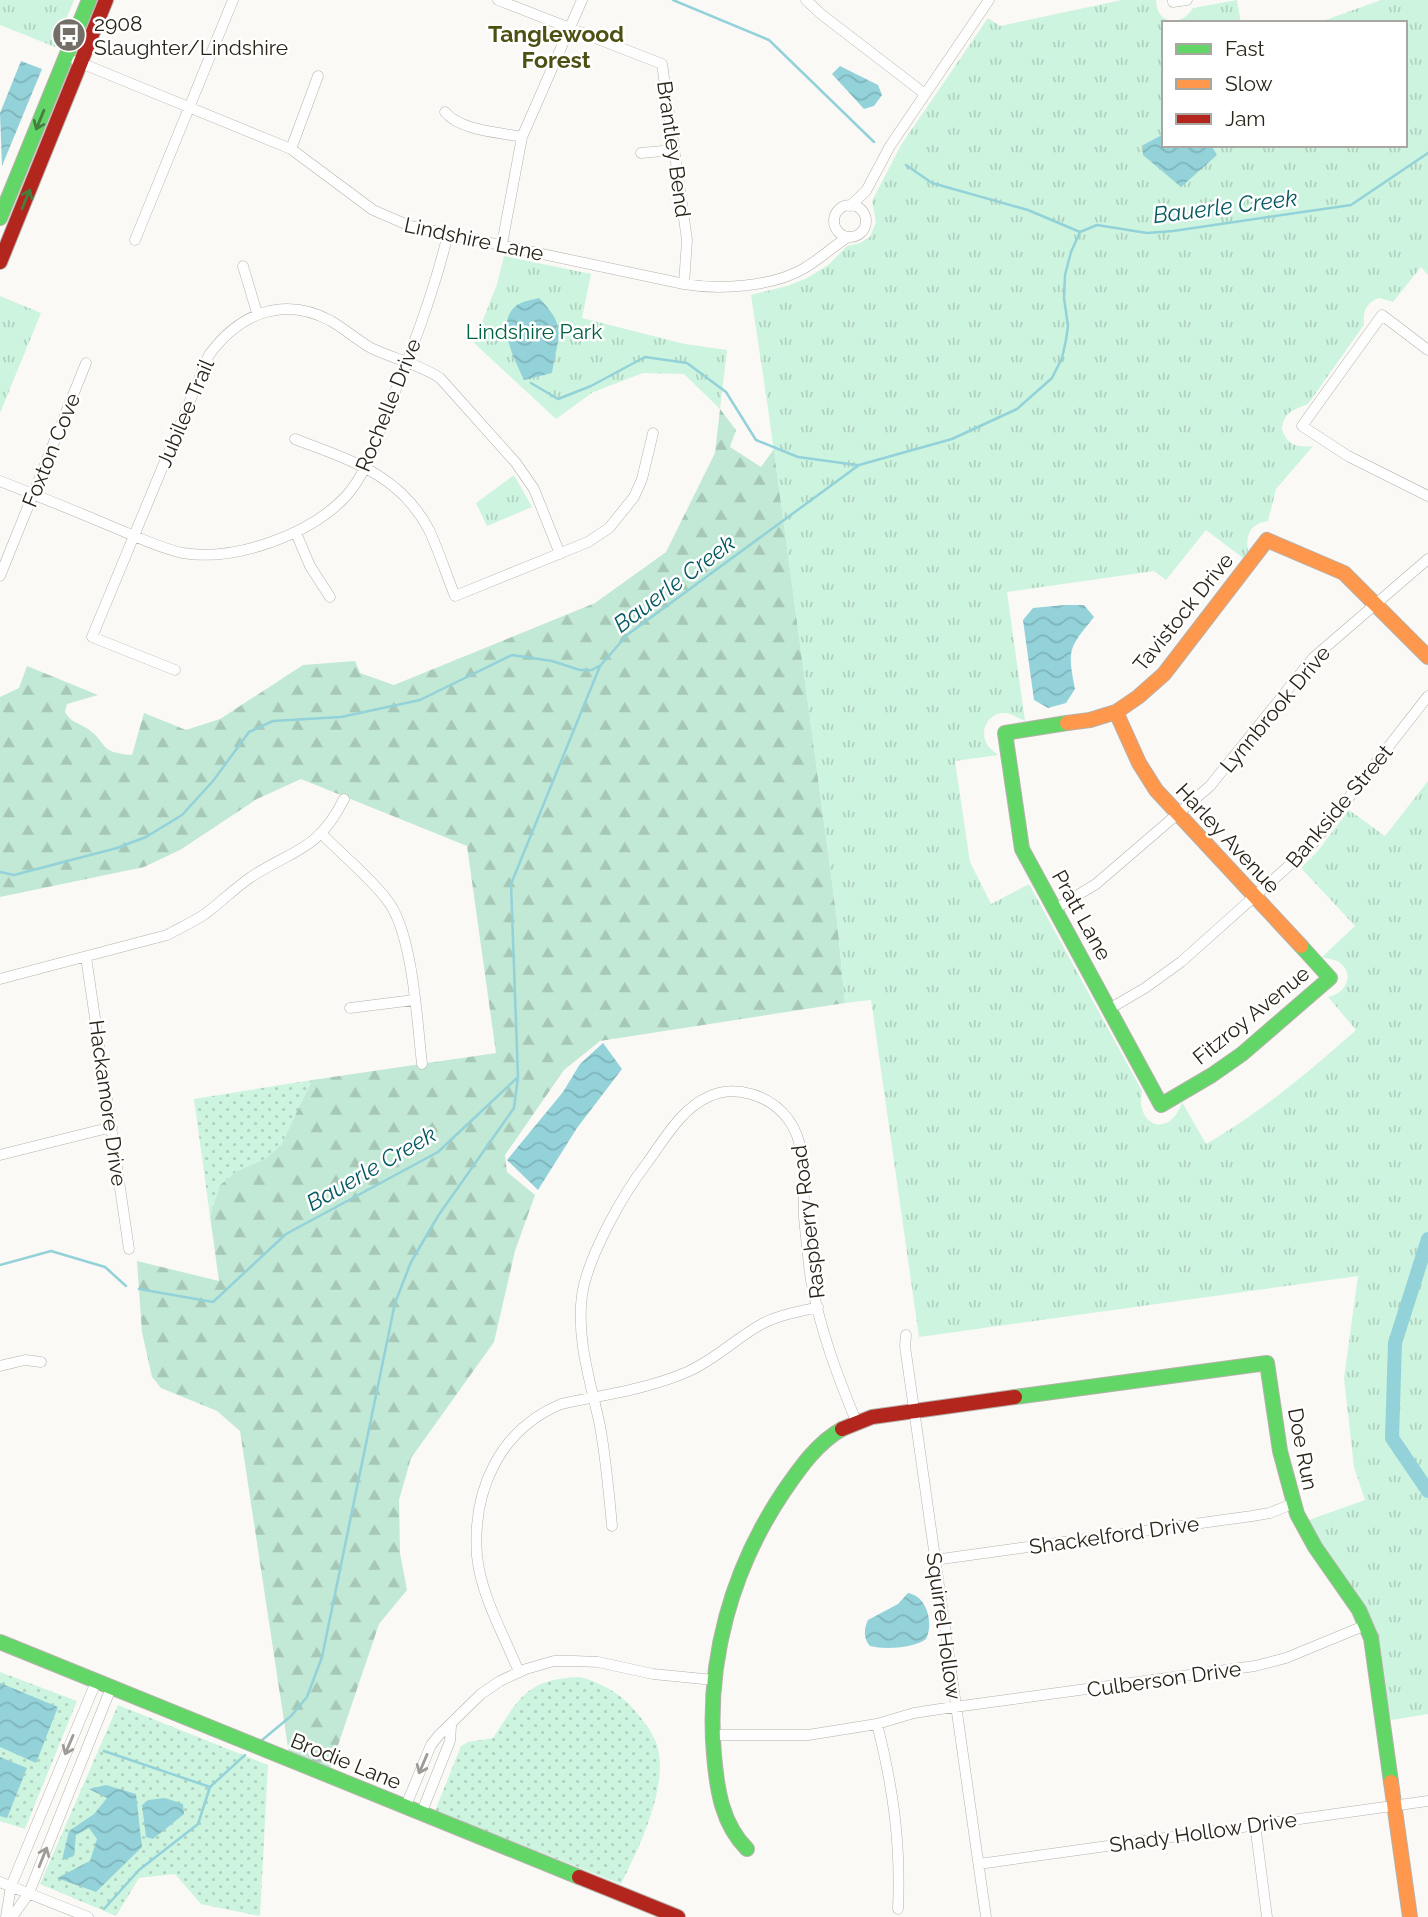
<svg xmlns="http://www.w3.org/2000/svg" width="1428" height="1917" font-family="Raleway,sans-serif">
	<defs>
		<pattern id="grass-dots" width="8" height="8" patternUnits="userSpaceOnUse" patternTransform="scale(1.75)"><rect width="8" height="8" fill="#cdf4df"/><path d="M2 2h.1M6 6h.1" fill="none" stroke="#b0d1bf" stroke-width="1.8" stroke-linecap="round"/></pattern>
		<pattern id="forest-firs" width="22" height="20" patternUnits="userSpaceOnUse" patternTransform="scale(1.75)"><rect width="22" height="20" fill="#c2e9d5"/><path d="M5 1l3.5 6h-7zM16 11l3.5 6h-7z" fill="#a7c8b6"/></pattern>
		<pattern id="park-tufts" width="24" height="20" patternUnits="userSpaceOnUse" patternTransform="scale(1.75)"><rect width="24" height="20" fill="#cdf4df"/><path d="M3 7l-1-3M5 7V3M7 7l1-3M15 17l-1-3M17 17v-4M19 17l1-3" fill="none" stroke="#b0d1bf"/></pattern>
		<pattern id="water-waves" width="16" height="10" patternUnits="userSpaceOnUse" patternTransform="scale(1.75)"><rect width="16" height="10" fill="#93d2d9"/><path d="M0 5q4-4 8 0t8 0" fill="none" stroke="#7fb4ba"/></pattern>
	</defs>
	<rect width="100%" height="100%" fill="#fbf9f6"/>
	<path fill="url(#grass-dots)" d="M 312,1080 L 281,1145 L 265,1159 L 237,1171 L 220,1185 L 210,1216 L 194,1099 Z
		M 0,1672 L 77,1701 L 25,1829 L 0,1821 Z
		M 580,1677 C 605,1684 625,1696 641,1718 C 645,1724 650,1729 653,1736 C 675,1775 639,1848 621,1884 L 435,1811 L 461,1746 L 468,1742 L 493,1738 C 520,1697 527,1679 580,1677 Z
		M 118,1705 L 268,1765 L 260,1916 L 201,1904 L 175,1874 L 139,1878 L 116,1916 L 40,1884 Z"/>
	<path fill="url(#forest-firs)" d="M 720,409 L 736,430 L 730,447 L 761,467 L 774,449 L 837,919 L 845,1003 L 600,1041 L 564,1070 L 505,1155 L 507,1172 L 535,1195 L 515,1251 L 494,1342 L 411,1458 L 399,1500 L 400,1553 L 407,1590 L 379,1624 L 330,1769 L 289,1754 L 240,1431 L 217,1411 L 161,1388 L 152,1377 L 142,1332 L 137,1261 L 219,1281 L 210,1216 L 220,1185 L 237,1171 L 265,1159 L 281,1145 L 312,1080 L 496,1053 L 467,846 L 301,779 L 257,799 L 180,850 L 144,867 L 0,897 L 0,697 L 19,688 L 27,666 L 98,695 L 67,704 L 65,712 C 70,722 79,723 88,729 C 110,745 97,752 132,755 L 144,713 L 186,730 L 220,719 L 303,665 L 355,661 L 360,673 L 394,685 L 595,603 L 666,552 L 715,453 Z"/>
	<path fill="url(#park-tufts)" d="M 0,0 L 74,0 L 55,47 L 0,25 Z
		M 1122,0 L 1156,0 C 1156,25 1182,27 1193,8 L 1237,0 L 1241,23 L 1164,23 L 1164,145 L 1405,145 L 1405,23 L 1317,23 L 1381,0 L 1428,0 L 1428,275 L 1421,267 L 1393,302 L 1379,298 C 1365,303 1363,312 1364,325 L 1308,404 C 1294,410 1284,411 1282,429 C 1286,445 1298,448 1313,446 L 1276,489 L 1268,521 C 1251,523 1245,535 1248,551 L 1243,558 L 1206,530 L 1166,580 L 1154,571 L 1007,592 L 1025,721 C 1018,719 1012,713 1004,713 C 989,713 980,729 986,742 C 988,748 994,751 998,755 L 955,761 L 970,862 L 991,904 L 1029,884 L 1142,1091 C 1135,1128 1171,1138 1182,1102 L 1206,1144 C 1264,1110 1306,1074 1356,1030 L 1328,997 C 1345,994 1356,975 1339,962 C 1334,959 1328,959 1322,957 L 1355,926 L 1301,868 L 1317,852 L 1349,810 L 1385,836 L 1428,781 L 1428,1714 L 1391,1720 L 1376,1645 L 1306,1521 L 1365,1500 L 1354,1467 L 1344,1378 L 1358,1276 L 919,1337 L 871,1000 L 845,1003 L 837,919 L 768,408 L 751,295 L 787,286 L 807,278 L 828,265 L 847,246 L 860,243 L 870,237 L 876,222 L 872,201 L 901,145 L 988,18 L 1000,26 Z
		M 504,256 L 591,274 L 582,318 L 685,344 L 727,350 L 720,409 L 684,374 L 643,373 L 593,392 L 556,419 L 474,343 L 497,284 Z
		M 0,296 L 41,313 L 0,413 Z
		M 514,475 L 532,507 L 487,526 L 476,503 Z"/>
	<path fill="url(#water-waves)" d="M 21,61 L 42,69 L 2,166 L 0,113 Z
		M 840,66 L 878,85 L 882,95 L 874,106 L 864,109 L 832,74 Z
		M 1164,134 L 1164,145 L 1211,145 L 1217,155 L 1181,187 L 1143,155 L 1143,145 Z
		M 539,298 C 568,328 558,334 552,373 L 524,380 C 515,360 494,322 517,305 C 523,301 532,300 539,298 Z
		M 1064,605 L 1084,605 L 1094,617 C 1069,648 1067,649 1075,689 L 1066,703 L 1048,708 L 1034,700 L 1023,620 L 1033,608 Z
		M 603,1043 L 622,1069 L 577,1128 L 538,1190 L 507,1160 L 563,1092 L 580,1064 Z
		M 908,1593 C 927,1596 934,1623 926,1639 C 914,1648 885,1650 870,1646 C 863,1639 864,1628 868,1620 L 898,1604 Z
		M 0,1683 L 58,1707 L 36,1763 L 0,1747 Z
		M 0,1757 L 27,1768 L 7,1818 L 0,1816 Z
		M 106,1785 L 136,1794 L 142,1847 L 96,1892 L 57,1878 L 90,1861 L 97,1839 L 89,1828 L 76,1835 L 74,1856 L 62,1860 L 69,1831 L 94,1814 L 107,1798 L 89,1789 Z
		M 165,1798 L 183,1804 L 184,1814 L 153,1839 L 146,1837 L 142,1805 L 148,1800 Z"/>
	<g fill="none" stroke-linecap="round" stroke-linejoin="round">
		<path stroke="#93d2d9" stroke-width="2.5" d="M 673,0 L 769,40 L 874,142
			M 906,165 L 932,183 L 1028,210 L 1080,232
			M 531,383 L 558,399 L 591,386 L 645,357 L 687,363 L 726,392 L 756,440 L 798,457 L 857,465
			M 0,872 L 14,875 L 117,848 L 146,837 L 182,815 L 213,781 L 249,732 L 273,721 L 341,717 L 420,700 L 512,655 L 552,661 L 580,670 L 592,670 L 599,666
			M 0,1265 L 51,1251 L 105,1267 L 126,1286
			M 139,1289 L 213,1302 L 286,1234 L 438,1152 L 518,1077 L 511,884 L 600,666 L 627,635 L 859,465 L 952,439 L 1017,409 L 1052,378 L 1062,358 L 1066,340 L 1068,326 L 1064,298 L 1065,275 L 1071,252 L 1080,232 L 1097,225 L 1147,233 L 1173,231 L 1351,205 L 1428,153
			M 261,1741 L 291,1716 L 307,1697 L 322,1657 L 395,1303 L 411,1262 L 438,1216 L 514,1108 L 518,1077
			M 104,1751 L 210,1787 L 245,1755
			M 104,1909 L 139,1870 L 198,1824 L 210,1787"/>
		<path stroke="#93d2d9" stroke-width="14" d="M 1428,1239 L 1395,1343 L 1392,1438 L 1428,1491"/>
		<g stroke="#b5b2ab" stroke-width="11">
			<path id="street" d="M 498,0 L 662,64 L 687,240 L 684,284
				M 806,0 L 821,14 L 925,94
				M 1173,0 L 1173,2 L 1187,0
				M 76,61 L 291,149 L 373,210 L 410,226 L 684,284 C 719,290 771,287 803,269 C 819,260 832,247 848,237
				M 445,112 C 461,131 499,132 522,137
				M 291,149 L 318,76
				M 641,153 L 674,150
				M834 221a16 16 0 1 1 32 0a16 16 0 1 1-32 0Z
				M 850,206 L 866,191 L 890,146 L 989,0
				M 135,240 L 233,0
				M 502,244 L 522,137 L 582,0
				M 243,266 L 257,313
				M 1428,350 L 1382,315 L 1302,426 L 1348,456 L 1428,496
				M 295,439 C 349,460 400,474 429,530 C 439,551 446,574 455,596 L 588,542 L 609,528 L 634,497 L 642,479 L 653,433
				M 0,481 C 38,496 75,511 113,527 C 135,536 159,548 183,553 C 235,562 312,534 347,495 C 368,471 377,438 388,409 C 412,350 433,295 448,234
				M 296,533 L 310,566 L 330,597
				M 0,576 L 86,363
				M 175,670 L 92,637 L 209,355 C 239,314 283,295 331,321 C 345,329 357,340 371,348 C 394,359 419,364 440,378 L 516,463 L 534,489 L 560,554
				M 322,834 C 343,856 369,876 387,900 C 413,932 417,1022 422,1064
				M 1055,909 L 1096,884 L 1210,786 L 1313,658 L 1428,559
				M 86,957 L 129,1249
				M 0,979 L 167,935 C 180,928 193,922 205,914 C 221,902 235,888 251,877 C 294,849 318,851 344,799
				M 350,1008 L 414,1000
				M 1109,1009 L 1145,988 L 1181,962 L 1311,846 L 1428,696
				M 0,1155 L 112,1127
				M 906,1335 L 905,1346 L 986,1917
				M 0,1366 L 25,1360 L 41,1362
				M 612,1526 C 609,1493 606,1459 600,1426 C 591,1383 576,1340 582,1295 C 588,1256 623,1194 647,1163 C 664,1140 681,1109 708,1097 C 735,1084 770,1095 788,1119 C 808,1145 803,1185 804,1217 C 806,1238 808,1259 811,1280 C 820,1329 837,1375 856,1421
				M 934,1560 L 1252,1516 L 1270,1513 L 1292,1504
				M 519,1672 C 504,1635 481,1596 477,1556 C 472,1491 499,1430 561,1404 C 603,1395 648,1389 687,1372 C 715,1360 735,1339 760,1325 C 777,1315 798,1312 818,1307
				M 877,1724 C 893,1787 901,1843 898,1909
				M 712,1735 L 808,1735 L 877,1724 L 914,1713 L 940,1709 L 1255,1666 L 1286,1658 L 1366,1625
				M 405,1808 L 431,1745 L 439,1735 L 481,1694 L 500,1681 L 526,1669 L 554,1661 L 574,1661 L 598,1662 L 653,1674 L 714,1680
				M 421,1814 L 450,1741 L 451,1726
				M 1255,1824 L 1267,1917
				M 979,1864 L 1428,1801
				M 0,1882 L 88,1917
				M 6,1917 L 11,1886 L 96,1682
				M 12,1917 L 29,1893 L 111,1688"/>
		</g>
		<g stroke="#b5b2ab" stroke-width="16">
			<path id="fast" d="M 0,218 L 89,0
				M 1067,723 L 1005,733 L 1022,849 L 1161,1105 L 1212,1075 L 1242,1054 L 1330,978 L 1301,946
				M 1015,1397 L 1267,1363 L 1280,1451 L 1297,1514 L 1315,1547 L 1359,1610 L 1371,1638 L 1391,1782
				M 0,1642 L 579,1877
				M 747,1849 C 722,1824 717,1790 714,1755 C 706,1661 731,1570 784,1491 C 800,1468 817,1443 842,1429"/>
		</g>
		<g stroke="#b5b2ab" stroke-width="16">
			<path id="slow" d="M 1116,712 L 1139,763 L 1156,790 L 1301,946
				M 1067,723 L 1090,720 L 1116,712 L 1138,697 L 1164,674 L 1267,540 L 1344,573 L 1428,657
				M 1391,1782 L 1410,1917"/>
		</g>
		<g stroke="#b5b2ab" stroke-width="16">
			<path id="jam" d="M 0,262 L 106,0
				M 842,1429 L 872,1417 L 1015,1397
				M 579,1877 L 678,1917"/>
		</g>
		<use href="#street" stroke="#fefefe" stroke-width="10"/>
		<use href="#fast" stroke="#63d668" stroke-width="14"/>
		<use href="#slow" stroke="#ff974d" stroke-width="14"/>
		<use href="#jam" stroke="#b3261e" stroke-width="14"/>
	</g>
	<defs><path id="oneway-shaft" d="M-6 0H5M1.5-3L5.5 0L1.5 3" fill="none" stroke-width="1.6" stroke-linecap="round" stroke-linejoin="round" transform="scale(1.75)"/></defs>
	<g stroke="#467d40">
		<use href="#oneway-shaft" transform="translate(40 120) rotate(112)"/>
		<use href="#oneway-shaft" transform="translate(26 199) rotate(-68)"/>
	</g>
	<g stroke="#9f9c97">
		<use href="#oneway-shaft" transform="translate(69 1745) rotate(113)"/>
		<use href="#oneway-shaft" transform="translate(423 1764) rotate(113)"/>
		<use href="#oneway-shaft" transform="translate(43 1857) rotate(-68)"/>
	</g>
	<defs>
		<g id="bus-disc" transform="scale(1.75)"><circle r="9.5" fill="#736f66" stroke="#fff"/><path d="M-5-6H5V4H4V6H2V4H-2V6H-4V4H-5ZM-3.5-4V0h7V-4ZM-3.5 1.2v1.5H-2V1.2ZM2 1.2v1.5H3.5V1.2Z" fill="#fff"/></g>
	</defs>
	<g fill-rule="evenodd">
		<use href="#bus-disc" x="69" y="35"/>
	</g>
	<g text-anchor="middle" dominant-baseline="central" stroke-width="5" stroke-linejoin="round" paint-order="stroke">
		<g font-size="21" fill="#2a2419" stroke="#fff" text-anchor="start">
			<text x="94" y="23">2908<tspan x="94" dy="24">Slaughter/Lindshire</tspan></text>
		</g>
		<g font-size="21" fill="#2a2419" stroke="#fff">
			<text transform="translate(674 149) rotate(82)">Brantley Bend</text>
			<text transform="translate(474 239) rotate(12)">Lindshire Lane</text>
			<text transform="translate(388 405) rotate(-68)">Rochelle Drive</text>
			<text transform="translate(185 413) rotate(-67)">Jubilee Trail</text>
			<text transform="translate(51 450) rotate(-68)">Foxton Cove</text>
			<text transform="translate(1183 612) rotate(-51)">Tavistock Drive</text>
			<text transform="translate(1275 709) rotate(-50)">Lynnbrook Drive</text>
			<text transform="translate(1339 806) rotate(-50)">Bankside Street</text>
			<text transform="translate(1228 838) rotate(47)">Harley Avenue</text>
			<text transform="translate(1082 915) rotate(61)">Pratt Lane</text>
			<text transform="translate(1251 1015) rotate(-39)">Fitzroy Avenue</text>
			<text transform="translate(108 1103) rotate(82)">Hackamore Drive</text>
			<text transform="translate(808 1222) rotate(-97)">Raspberry Road</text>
			<text transform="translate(1303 1449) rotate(79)">Doe Run</text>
			<text transform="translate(1114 1535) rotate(-8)">Shackelford Drive</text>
			<text transform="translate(944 1626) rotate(82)">Squirrel Hollow</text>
			<text transform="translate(1164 1679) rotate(-8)">Culberson Drive</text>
			<text transform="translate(346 1761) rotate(22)">Brodie Lane</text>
			<text transform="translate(1203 1832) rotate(-8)">Shady Hollow Drive</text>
		</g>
		<g font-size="21" fill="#006143" stroke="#fff">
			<text x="534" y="331">Lindshire Park</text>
		</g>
		<g font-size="23" font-weight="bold" fill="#4e5013" stroke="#fff">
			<text x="556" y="33">Tanglewood<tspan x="556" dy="26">Forest</tspan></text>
		</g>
		<g font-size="23" font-style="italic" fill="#045961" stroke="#fff">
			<text transform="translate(1225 206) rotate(-7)">Bauerle Creek</text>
			<text transform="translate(674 583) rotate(-37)">Bauerle Creek</text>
			<text transform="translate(371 1168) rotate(-30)">Bauerle Creek</text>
		</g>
	</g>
	<rect x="1162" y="21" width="245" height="126" fill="#ffffff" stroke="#aaa7a3" stroke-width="2"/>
	<rect x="1176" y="44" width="35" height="10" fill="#63d668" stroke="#aaa7a3" stroke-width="2"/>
	<text x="1225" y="56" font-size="21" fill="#2a2419">Fast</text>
	<rect x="1176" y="79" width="35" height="10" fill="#ff974d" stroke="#aaa7a3" stroke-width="2"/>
	<text x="1225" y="91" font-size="21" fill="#2a2419">Slow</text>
	<rect x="1176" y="114" width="35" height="10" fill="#b3261e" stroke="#aaa7a3" stroke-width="2"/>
	<text x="1225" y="126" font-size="21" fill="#2a2419">Jam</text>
</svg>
